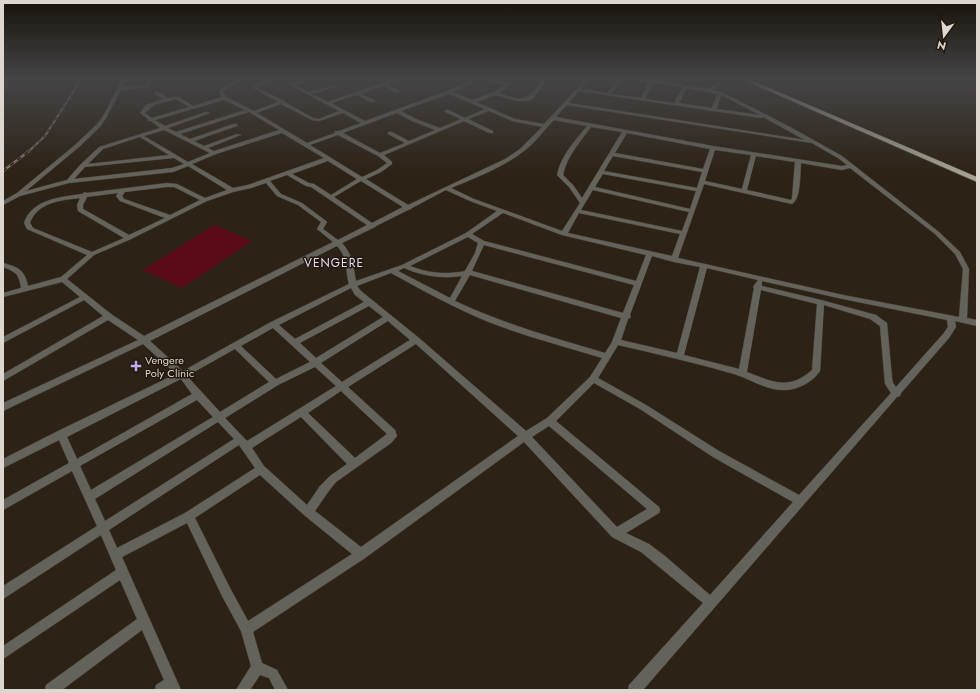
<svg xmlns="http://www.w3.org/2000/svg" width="980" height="693" font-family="Jost,sans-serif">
	<rect width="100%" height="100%" fill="#2c2215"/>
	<path fill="#5b0a18" d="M 214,225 L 252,241 L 182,288 L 143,270 Z"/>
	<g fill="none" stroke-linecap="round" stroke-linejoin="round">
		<g stroke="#483f33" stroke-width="1">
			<path id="street" d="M 10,78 L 14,78 L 3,90 L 3,86 Z
				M 123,78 L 127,78 L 122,87 L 145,85 L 150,78 L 154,78 L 148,87 L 121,90 L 106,118 L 100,127 L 79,147 L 26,191 L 67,180 L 80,165 L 99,147 L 160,128 L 151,121 L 148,121 L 148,119 L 140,113 L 146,105 L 163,99 L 155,94 L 155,92 L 159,92 L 168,98 L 179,97 L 193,106 L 221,97 L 219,90 L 240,78 L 244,78 L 223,91 L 226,97 L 254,111 L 278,102 L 253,88 C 257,82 272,77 280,78 C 284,78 288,81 291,83 L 312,78 L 317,78 L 316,79 L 295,85 L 309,92 L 335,85 L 335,87 L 312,94 L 328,102 L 381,83 L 401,78 L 406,78 L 405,79 L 388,85 L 399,90 L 399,92 L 395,92 L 384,86 L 360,94 L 375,100 L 375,102 L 371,102 L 356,95 L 331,103 L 365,121 L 447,91 L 477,78 L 508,83 L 515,78 L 519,78 L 499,93 C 525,103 526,100 543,80 L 540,78 L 547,79 L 547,81 L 532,99 L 527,101 L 517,101 L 496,95 L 476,102 L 515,119 L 544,124 L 587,78 L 591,78 L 581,89 L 607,93 L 620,78 L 624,78 L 611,94 L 641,98 L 649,82 L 630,79 L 628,78 L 650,80 L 651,78 L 655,78 L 654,80 L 708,89 L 726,78 L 730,78 L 713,90 L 722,92 L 792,128 L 842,156 L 939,232 L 960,252 L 969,269 L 967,318 L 977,320 L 977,326 L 955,321 L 956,327 L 949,338 L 901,393 L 900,396 L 897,397 L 643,690 L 628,690 L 629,685 L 703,603 L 641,552 L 612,537 L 524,442 L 365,558 L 253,632 L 262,663 L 277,670 L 288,690 L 275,690 L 269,678 L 260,675 L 250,690 L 236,690 L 251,666 L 241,631 L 222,596 L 187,523 L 122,557 L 181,690 L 155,690 L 156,685 L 164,680 L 142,630 L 62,690 L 45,690 L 46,685 L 137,619 L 120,580 L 3,659 L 3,646 L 116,570 L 101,535 L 3,599 L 3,586 L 97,526 L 72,471 L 3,510 L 3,500 L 69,463 L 59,440 L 3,468 L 3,459 L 58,431 L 176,374 L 143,344 L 3,411 L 3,403 L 138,340 L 108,320 L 3,381 L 3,374 L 103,316 L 84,300 L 3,343 L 3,337 L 80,297 L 62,282 L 3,297 L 3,293 L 21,288 C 19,274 16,272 3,267 L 3,263 C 18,267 25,270 28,286 L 61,277 L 87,255 L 27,229 L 24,223 C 32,199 61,197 82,194 L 85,192 L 87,193 L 167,183 L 177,184 L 205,198 L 227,190 L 188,166 L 173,172 L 69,183 L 20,196 L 3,205 L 3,201 L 17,193 L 75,145 L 96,125 L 102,118 ZM 279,79 L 339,111 L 319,119 L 313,118 L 285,102 L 285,101 L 257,88 L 259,86 ZM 479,80 L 505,85 L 494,92 L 472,100 L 453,92 ZM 653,83 L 683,87 L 674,103 L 645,99 ZM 687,88 L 717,94 L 712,108 L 679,103 ZM 579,91 L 761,118 L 763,117 L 805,140 L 569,103 ZM 449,94 L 485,109 L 465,118 L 449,110 L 445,110 L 445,112 L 461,119 L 440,128 L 416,119 L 401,111 ZM 721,95 L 760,115 L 717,109 ZM 176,99 L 189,107 L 152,118 L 145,113 L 154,105 ZM 224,100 L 245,110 L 176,132 L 168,128 L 210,113 L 206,112 L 165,126 L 155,120 ZM 281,104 L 312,120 L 319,121 L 343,113 L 361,123 L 339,131 L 335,131 L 335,133 L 307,143 L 257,113 ZM 567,105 L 812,143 L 838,158 L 847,165 L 842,166 L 713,146 L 556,117 ZM 489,111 L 512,121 L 542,127 L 520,149 L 505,159 L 408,205 L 366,179 L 381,172 L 392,164 L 392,162 L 384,155 L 464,121 L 489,133 L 493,133 L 493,131 L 468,119 ZM 249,112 L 279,130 L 214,151 L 208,148 L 241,135 L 237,134 L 204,146 L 194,141 L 237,126 L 237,124 L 233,124 L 190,139 L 180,134 ZM 397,113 L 412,121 L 435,130 L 409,141 L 392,132 L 388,132 L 388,134 L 405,143 L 380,153 L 343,133 ZM 554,120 L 587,126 C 575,141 561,155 557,175 L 569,187 L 580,203 L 562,231 L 474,199 L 451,188 C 475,178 502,168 524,151 C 535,143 544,130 554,120 ZM 591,127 L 622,132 L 582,198 L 573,185 L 563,175 C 567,156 580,142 591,127 ZM 164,130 L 210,153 L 188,162 L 144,136 ZM 282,133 L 324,158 L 248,185 L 233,188 L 192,164 L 216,154 ZM 627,133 L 710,149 L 703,169 L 615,153 ZM 338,135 L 378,156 L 387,163 L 377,170 L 362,177 L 310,145 ZM 140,137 L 169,155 L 88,164 L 103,149 ZM 715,150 L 751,155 L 742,189 L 705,181 ZM 613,156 L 702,172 L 697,188 L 604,171 ZM 756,156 L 795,162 L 792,198 L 791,200 L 747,190 ZM 174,158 L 184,164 L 172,168 L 74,179 L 85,167 ZM 328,161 L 357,179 L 331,195 L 314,184 L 309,183 L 292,174 ZM 801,163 L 842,170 L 850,168 L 935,234 L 955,254 L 963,269 L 959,317 L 843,295 L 678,258 L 704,184 L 792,204 C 801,199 800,174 801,163 ZM 603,174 L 696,191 L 690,209 L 595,187 ZM 287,175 L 306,186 L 311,187 L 367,225 L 338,240 L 323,229 L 327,222 L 326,221 L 302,203 L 281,194 L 270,181 ZM 361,181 L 403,207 L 372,223 L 334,197 ZM 266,183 L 277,196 L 298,205 L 321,222 L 317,229 L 333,242 L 144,336 L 111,314 L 67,279 L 94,255 L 131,239 L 207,201 L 233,192 L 251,188 ZM 167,187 L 174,187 L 200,200 L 170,215 L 124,199 L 122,196 L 125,192 ZM 446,190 L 470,201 L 497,211 L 466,233 L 402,265 L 356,281 C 353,266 353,255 342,243 L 375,227 L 376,226 L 408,210 L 411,209 L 412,208 ZM 593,190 L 689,212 L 682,231 L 581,210 ZM 118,193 L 116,196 L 120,201 L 165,218 L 129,235 L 83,209 L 83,205 L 87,197 ZM 80,198 L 77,205 L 78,211 L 124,238 L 92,252 L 33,228 L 30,223 C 37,202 62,200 80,198 ZM 503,213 L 562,235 L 646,255 L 636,281 L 484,241 L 472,234 ZM 579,213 L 680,234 L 672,256 L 568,233 ZM 468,237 L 478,243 L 475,253 L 465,271 C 446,275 427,273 410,266 ZM 484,245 L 634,285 L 623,313 L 472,271 ZM 337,246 C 348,257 345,270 349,284 L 271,322 L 183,371 L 150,341 ZM 652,256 L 674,262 L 700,267 L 677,353 L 621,340 L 628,319 L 631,317 L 630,315 ZM 404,268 C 422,276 442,279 462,276 L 450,298 L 398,271 ZM 707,268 L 758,280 L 753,287 L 754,288 L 739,369 L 684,355 ZM 391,273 C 422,290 453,307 486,321 C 524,336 563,346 602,358 L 590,377 L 547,418 L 526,431 L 419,338 L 361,291 L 357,286 ZM 470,275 L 621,318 L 612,342 L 605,353 C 554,338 504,324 455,301 ZM 762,281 L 843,299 L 947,320 L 948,327 L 943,334 L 896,387 L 893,383 L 892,378 L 887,323 L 876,315 L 821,300 L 762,286 ZM 351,288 L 355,295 L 364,302 L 295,339 L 279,325 ZM 761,290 L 817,304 L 812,370 C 788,391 773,382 747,372 ZM 824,305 L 870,319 L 880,326 L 885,384 L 891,393 L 799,495 L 719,451 L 646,405 L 598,378 L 618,345 C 657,354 696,363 734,374 C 750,379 766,390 783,390 C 796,391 813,382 820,371 ZM 369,306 L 383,317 L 316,358 L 300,343 ZM 388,321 L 410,340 L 342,382 L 321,363 ZM 273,328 L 310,362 L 276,379 L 241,346 ZM 416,344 L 518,436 L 361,547 L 315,511 L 328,492 L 336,482 L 391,443 L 397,436 L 395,430 L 348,387 ZM 235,349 L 269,382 L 220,412 L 187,376 ZM 315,367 L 336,386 L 247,441 L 225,418 L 278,385 ZM 181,379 L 192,394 L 77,459 L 67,437 ZM 594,383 L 640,409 L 713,457 L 793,502 L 710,595 L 665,556 L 649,544 L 626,533 L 659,513 L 660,510 L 659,507 L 556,421 ZM 341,391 L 387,434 L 355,458 L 308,413 ZM 197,400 L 213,417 L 91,490 L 80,466 ZM 301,417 L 347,464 L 330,476 L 320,486 L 307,505 L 264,466 L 252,448 ZM 218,422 L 234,439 L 105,521 L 95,499 ZM 549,426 L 647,509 L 617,527 L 532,437 ZM 239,445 L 255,468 L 185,513 L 117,548 L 109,530 ZM 260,475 L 304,515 L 352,554 L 248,621 L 230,588 L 195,518 Z
				M 410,78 L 415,78 L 428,83 L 425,84 Z"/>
		</g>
		<g stroke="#483f33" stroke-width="1">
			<path id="primary" d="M 739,78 L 746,78 L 977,177 L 977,182 Z"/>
		</g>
		<use href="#street" fill="#64635b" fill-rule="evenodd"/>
		<use href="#primary" fill="#a5a293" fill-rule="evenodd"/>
		<g stroke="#7d746a" stroke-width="2">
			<path id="rail-far1" d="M 28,152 L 45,136 L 82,78"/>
		</g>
		<g stroke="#7d746a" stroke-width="2.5">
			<path id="rail" d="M 3,171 L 29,151"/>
		</g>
		<use href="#rail-far1" stroke="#22180c" stroke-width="1" stroke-dasharray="3.5" stroke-linecap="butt"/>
		<use href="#rail" stroke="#22180c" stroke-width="1.5" stroke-dasharray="4.5" stroke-linecap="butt"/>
	</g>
	<linearGradient id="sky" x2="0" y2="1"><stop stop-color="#18130c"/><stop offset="0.45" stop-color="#454446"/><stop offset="1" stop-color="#454446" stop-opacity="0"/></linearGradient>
	<rect width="980" height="175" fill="url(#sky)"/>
	<path fill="#bfa8f4" stroke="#22180c" stroke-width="1.5" d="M134 360h4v4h4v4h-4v4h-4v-4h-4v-4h4z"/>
	<g text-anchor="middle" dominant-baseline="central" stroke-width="3" stroke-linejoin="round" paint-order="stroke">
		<g font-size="11" fill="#ded7cf" stroke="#22180c" text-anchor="start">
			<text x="145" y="360">Vengere<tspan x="145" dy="13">Poly Clinic</tspan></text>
		</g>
		<g font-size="12" letter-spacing="1" fill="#e3dbf8" stroke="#22180c">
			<text x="334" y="263">VENGERE</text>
		</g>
	</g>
	<rect width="980" height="693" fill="none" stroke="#ded7cf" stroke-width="8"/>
	<g transform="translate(944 36) rotate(195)" stroke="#22180c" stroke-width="3" paint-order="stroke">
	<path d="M0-3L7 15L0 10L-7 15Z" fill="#ded7cf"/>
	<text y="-6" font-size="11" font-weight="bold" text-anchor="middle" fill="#ded7cf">N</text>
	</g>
</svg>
